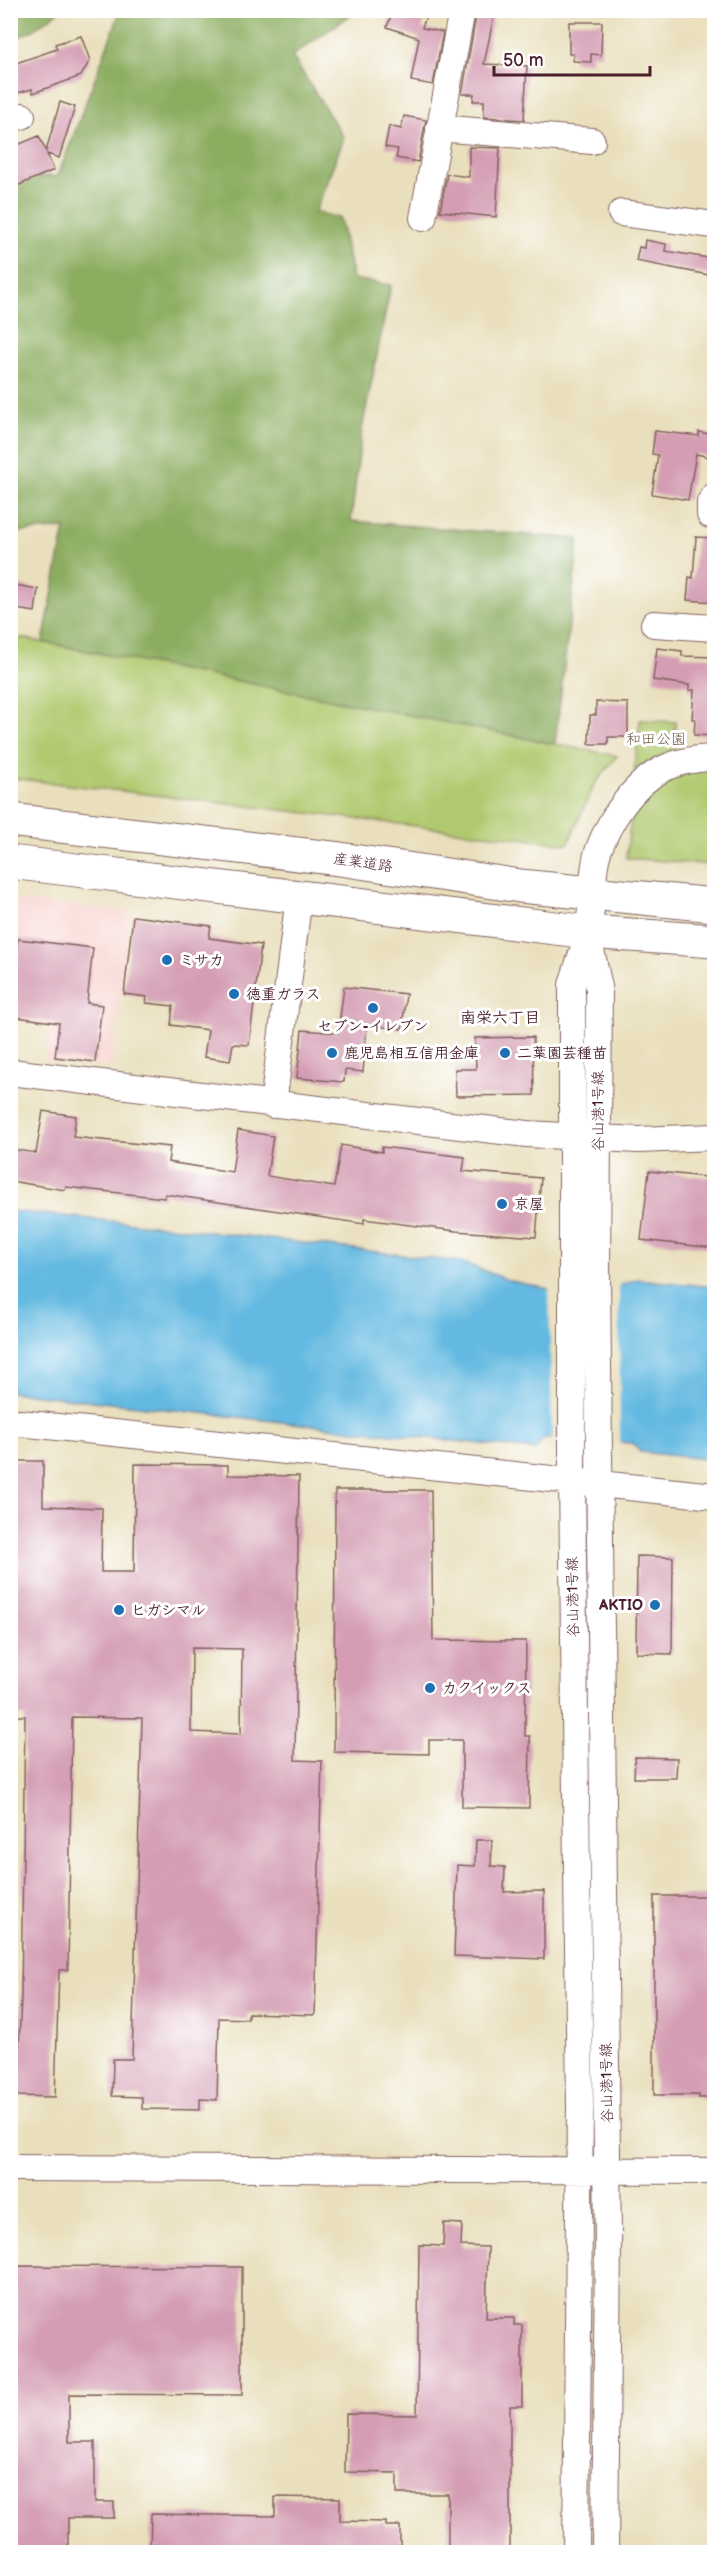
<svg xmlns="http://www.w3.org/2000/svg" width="725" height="2563" font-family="'Balsamiq Sans','Klee One',sans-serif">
	<rect width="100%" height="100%" fill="#fff"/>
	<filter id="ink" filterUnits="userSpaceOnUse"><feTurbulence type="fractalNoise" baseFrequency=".0167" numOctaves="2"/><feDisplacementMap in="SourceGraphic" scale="12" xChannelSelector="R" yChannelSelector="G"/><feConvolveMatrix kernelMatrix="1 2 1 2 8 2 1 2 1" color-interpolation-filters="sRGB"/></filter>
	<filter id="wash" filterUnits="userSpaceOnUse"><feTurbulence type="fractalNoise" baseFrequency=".008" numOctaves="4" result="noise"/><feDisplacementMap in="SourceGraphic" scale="24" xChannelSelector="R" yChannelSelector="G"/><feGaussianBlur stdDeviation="1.35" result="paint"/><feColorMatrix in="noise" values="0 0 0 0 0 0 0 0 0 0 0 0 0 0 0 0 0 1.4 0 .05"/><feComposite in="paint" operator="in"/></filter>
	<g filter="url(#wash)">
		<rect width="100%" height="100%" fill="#e9dfbc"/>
		<path fill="#f7d0cb" d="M 11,899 L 129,912 L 112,1068 L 45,1061 L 48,1023 L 11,1019 Z"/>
		<path fill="#b0c96e" stroke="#7d744c" stroke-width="1.5" d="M 11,636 L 555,744 L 617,756 L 594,785 L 568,844 L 11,778 Z
			M 640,720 L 676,722 L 675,749 L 634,770 Z
			M 701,770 L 714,771 L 714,865 L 626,858 L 631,817 L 646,797 L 666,779 Z"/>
		<path fill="#8cad61" stroke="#6b6646" stroke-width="1.5" d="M 11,10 L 59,10 L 59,11 L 33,30 L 11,40 Z
			M 119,11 L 356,11 L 292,56 L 344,138 L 315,212 L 340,218 L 353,279 L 391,285 L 362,429 L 351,521 L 579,539 L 555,744 L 43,642 L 65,528 L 11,533 L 10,178 L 58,176 L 120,12 Z"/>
		<path fill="#64b9e1" stroke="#576c86" stroke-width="1.5" d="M 11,1211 L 163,1226 L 461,1262 L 511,1281 L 586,1297 L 637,1279 L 714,1287 L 714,1460 L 640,1452 L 633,1443 L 544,1438 L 535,1450 L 11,1392 Z"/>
		<path fill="#e9dfbc" d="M 619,1283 L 620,1445 L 552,1439 L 549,1286 L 586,1294 Z"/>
		<g id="blocks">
			<path fill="#d49db3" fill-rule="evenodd" d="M 393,10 L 411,10 L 426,16 L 422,28 L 443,32 L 433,85 L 411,81 L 419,38 L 387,27 Z
				M 477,10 L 495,10 L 484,64 L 527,66 L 524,120 L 484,117 L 484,101 L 473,101 L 474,94 L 462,94 Z
				M 569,22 L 602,22 L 601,55 L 591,54 L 591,62 L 573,61 L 573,54 L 569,54 Z
				M 81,36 L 90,60 L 81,76 L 33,93 L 32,89 L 10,95 L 10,65 L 57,49 L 55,44 Z
				M 60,102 L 75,107 L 59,158 L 47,154 L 54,170 L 17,186 L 10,171 L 10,148 L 39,136 L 46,151 Z
				M 404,116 L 426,120 L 418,162 L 396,158 L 398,149 L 385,147 L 389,126 L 401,129 Z
				M 469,147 L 500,148 L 496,217 L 440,211 L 447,174 L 469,177 Z
				M 645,240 L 666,244 L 665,251 L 714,259 L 714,276 L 636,261 L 639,247 L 644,248 Z
				M 655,431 L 699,436 L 699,432 L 714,435 L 714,458 L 696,454 L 688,500 L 652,494 L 658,455 L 652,454 Z
				M 696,537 L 714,538 L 714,602 L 687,600 L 689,577 L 693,578 Z
				M 10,584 L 38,589 L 35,612 L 10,608 Z
				M 657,648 L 682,651 L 682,656 L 714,657 L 714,736 L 694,735 L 695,719 L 692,719 L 694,690 L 689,690 L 689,685 L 653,680 Z
				M 596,702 L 628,703 L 628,737 L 608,737 L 608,744 L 589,744 L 590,715 L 596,715 Z
				M 133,916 L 211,926 L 209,938 L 261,945 L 249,1045 L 233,1044 L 230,1061 L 204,1057 L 208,1030 L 171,1025 L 173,1006 L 146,1003 L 147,997 L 124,994 Z
				M 18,939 L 93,948 L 87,1003 L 102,1005 L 95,1062 L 55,1057 L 59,1023 L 10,1016 L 10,989 Z
				M 344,987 L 406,994 L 402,1029 L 367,1025 L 363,1072 L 345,1070 L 344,1082 L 297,1078 L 302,1030 L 338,1033 Z
				M 533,1037 L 534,1095 L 456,1096 L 455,1069 L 476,1069 L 475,1038 Z
				M 43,1111 L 76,1116 L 73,1137 L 170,1147 L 168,1162 L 232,1172 L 238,1130 L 273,1136 L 267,1176 L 334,1187 L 341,1145 L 382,1152 L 382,1147 L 465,1157 L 463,1171 L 541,1178 L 536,1237 L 456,1231 L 364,1219 L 364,1224 L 165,1194 L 164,1198 L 66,1187 L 65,1190 L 10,1181 L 10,1149 L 36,1153 Z
				M 649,1171 L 714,1178 L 714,1248 L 641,1240 Z
				M 10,1461 L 43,1461 L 43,1506 L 102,1508 L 101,1572 L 134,1572 L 135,1464 L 228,1465 L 228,1475 L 299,1476 L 295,1760 L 322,1761 L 315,2015 L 248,2013 L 248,2019 L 219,2018 L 217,2100 L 200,2099 L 200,2110 L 142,2109 L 142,2097 L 112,2096 L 113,2059 L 132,2059 L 142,1718 L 72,1717 L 68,1970 L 59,1970 L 55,2097 L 17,2096 L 21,1996 L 25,1716 L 10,1716 ZM 192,1648 L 242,1649 L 241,1734 L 191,1732 Z
				M 335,1490 L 431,1490 L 433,1640 L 526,1641 L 525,1736 L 530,1736 L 529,1808 L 462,1807 L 462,1740 L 429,1740 L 429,1754 L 334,1752 Z
				M 637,1556 L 673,1557 L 672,1654 L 636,1653 Z
				M 635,1757 L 677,1758 L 676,1778 L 634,1778 Z
				M 476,1840 L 492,1840 L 491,1866 L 505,1867 L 504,1892 L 544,1891 L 544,1959 L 454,1956 L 457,1865 L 475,1866 Z
				M 654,1896 L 714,1896 L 714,2098 L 699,2098 L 699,2095 L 654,2095 Z
				M 444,2223 L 462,2224 L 461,2246 L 488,2247 L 486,2318 L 514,2318 L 514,2325 L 522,2325 L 522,2406 L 510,2406 L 510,2553 L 448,2553 L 448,2494 L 397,2494 L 397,2473 L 345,2472 L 346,2414 L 417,2415 L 419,2245 L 443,2246 Z
				M 10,2266 L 242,2267 L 242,2395 L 69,2394 L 69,2442 L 95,2442 L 95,2502 L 114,2502 L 114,2518 L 68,2518 L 68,2553 L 10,2553 Z
				M 275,2497 L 340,2498 L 340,2521 L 386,2522 L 386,2526 L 400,2526 L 400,2553 L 150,2553 L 151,2514 L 275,2516 Z"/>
		</g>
	</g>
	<g filter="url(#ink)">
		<use href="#blocks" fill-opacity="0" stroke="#82625e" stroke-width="1.5"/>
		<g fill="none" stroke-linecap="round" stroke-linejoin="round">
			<g stroke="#82625e" stroke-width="28">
				<path id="minor" d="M 10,119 L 22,116
					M 439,128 L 592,141
					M 621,213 L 714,225
					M 423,218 L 462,10
					M 714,496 L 710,502 L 710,515 L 714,516
					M 654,624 L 714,628
					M 588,936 L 599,987 L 597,1277 L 608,2242 L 605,2552
					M 10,1072 L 527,1134 L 638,1140 L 714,1137
					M 273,1105 L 299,896
					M 10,1422 L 714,1496
					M 10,2168 L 714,2171
					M 576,2552 L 580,2106 L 572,1481 L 572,985 C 577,967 584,950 588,932 C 593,908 591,883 596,859 C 599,845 607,830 614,818 C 640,777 666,759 714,758"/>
			</g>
			<g stroke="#82625e" stroke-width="35">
				<path id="major" d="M 10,820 L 340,859 L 520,886 L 714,905
					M 10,862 L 588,932 L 714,941"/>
			</g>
			<use href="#minor" stroke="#fff" stroke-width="26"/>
			<use href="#major" stroke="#fff" stroke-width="33"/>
		</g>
	</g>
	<g fill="#1f6fb2" stroke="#fff" stroke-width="2">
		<circle cx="167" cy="960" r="6"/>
		<circle cx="234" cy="994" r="6"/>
		<circle cx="373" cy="1008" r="6"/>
		<circle cx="332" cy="1053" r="6"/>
		<circle cx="505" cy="1053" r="6"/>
		<circle cx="502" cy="1204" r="6"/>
		<circle cx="655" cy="1605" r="6"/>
		<circle cx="119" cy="1610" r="6"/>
		<circle cx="430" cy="1688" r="6"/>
	</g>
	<g text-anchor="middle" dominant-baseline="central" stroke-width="6" stroke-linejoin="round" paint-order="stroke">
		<g font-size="15" fill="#6e5a42" stroke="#fff">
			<text x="656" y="739">和田公園</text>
		</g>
		<g font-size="15" fill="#4a1f2b" stroke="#fff">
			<text transform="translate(363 863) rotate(8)">産業道路</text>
			<text transform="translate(598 1111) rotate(-90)">谷山港1号線</text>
			<text transform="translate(573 1597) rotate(-91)">谷山港1号線</text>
			<text transform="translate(607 2083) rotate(-91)">谷山港1号線</text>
		</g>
		<g font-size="15" font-weight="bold" fill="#4a1f2b" stroke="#fff" text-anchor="start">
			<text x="179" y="960">ミサカ</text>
			<text x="246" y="994">徳重ガラス</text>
			<text x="373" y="1026" text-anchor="middle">セブン-イレブン</text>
			<text x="344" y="1053">鹿児島相互信用金庫</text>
			<text x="517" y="1053">二葉園芸種苗</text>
			<text x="514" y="1204">京屋</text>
			<text x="643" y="1605" text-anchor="end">AKTIO</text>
			<text x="131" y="1610">ヒガシマル</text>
			<text x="442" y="1688">カクイックス</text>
		</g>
		<g font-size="16" font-weight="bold" fill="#4a1f2b" stroke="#fff">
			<text x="500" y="1018">南栄六丁目</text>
		</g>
	</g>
	<rect width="725" height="2563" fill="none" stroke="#fff" stroke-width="36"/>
	<path d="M494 66v9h156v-9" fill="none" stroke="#4a1f2b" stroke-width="3"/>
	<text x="503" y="66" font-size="18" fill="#4a1f2b" stroke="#ffffff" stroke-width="4.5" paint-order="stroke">50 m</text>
</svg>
